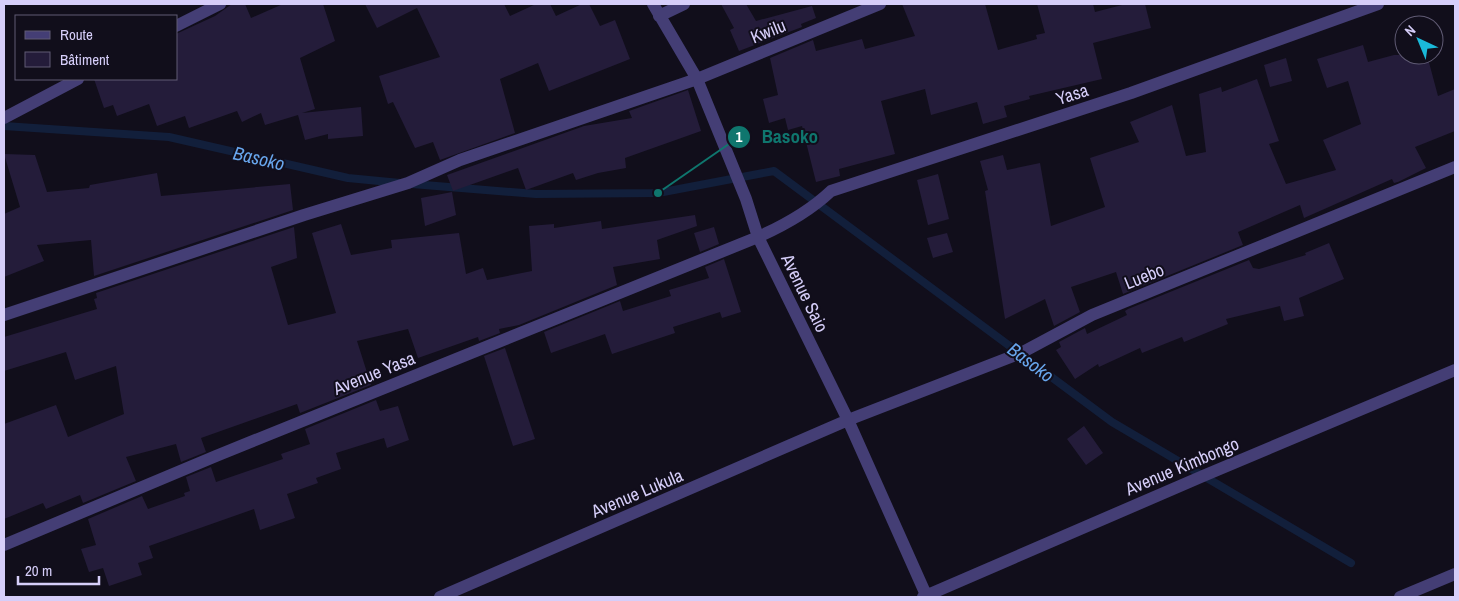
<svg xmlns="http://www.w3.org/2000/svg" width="1459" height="601" font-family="'Archivo Narrow',sans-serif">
	<rect width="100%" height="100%" fill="#110e1b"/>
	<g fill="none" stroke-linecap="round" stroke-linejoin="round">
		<path stroke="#121f3b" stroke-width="8" d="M 4,126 L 169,137 L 348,178 L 400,183
			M 412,184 L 536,194 L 658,193 L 774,171 L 1112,422 L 1351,563"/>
	</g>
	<path fill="#241c3a" d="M 232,4 L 245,4 L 251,18 L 283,4 L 323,4 L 335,41 L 300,58 L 315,109 L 302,113 L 361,107 L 363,136 L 328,139 L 328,134 L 305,140 L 298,115 L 265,125 L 261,113 L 242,122 L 237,111 L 189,128 L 185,116 L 157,126 L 149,104 L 117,116 L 113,105 L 104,108 L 94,79 L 176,79 L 176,34 L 215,16 Z
		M 365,4 L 504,4 L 510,16 L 536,4 L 550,4 L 556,16 L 582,4 L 589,4 L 600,26 L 615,20 L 630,59 L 549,91 L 538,63 L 500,79 L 515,133 L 440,160 L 433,142 L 415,148 L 393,102 L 388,104 L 379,76 L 440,57 L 417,8 L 377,28 Z
		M 721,4 L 746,4 L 756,21 L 812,6 L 816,18 L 801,24 L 802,27 L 739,51 L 730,30 L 734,28 Z
		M 902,4 L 985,4 L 998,50 L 1037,39 L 1036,35 L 1045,33 L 1037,4 L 1093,4 L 1095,12 L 1126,4 L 1145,4 L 1151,28 L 1093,43 L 1102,79 L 1029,96 L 1030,99 L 1004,106 L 1007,117 L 983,124 L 977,102 L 931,115 L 925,89 L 881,101 L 895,154 L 839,169 L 840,176 L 816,182 L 802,126 L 788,130 L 785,118 L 769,123 L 763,99 L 778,95 L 770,58 L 813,40 L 816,51 L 862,39 L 865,49 L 915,36 Z
		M 1363,45 L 1368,62 L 1394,55 L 1427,55 L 1438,96 L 1455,89 L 1455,131 L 1415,147 L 1426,168 L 1398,182 L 1394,183 L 1392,179 L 1304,218 L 1300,205 L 1238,232 L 1243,245 L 1123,294 L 1116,272 L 1071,287 L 1080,312 L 1054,326 L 1045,299 L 1005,319 L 985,191 L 988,190 L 980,161 L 1003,155 L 1007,170 L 1040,163 L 1051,226 L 1105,207 L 1090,158 L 1139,142 L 1130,122 L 1172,105 L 1186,156 L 1206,152 L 1199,94 L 1221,87 L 1222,92 L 1257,79 L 1279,141 L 1269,144 L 1286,184 L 1336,170 L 1323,140 L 1361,124 L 1348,81 L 1327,88 L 1317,59 Z
		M 1286,58 L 1292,81 L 1270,87 L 1264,65 Z
		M 688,90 L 701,131 L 625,158 L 626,168 L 598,173 L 576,180 L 573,173 L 526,190 L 518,168 L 453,191 L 447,175 L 584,126 L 632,118 L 629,111 Z
		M 4,154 L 35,155 L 47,192 L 89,188 L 90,185 L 157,173 L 161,196 L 290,184 L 293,210 L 94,276 L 91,240 L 37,245 L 44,261 L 4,277 L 4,214 L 20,207 Z
		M 938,174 L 949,219 L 928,225 L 917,180 Z
		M 452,192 L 456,215 L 425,226 L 421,198 Z
		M 695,215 L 697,226 L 657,240 L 660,259 L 613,267 L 617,285 L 519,325 L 499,329 L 500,333 L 479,341 L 478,337 L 418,358 L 408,329 L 357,341 L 371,385 L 300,413 L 297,404 L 201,438 L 206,452 L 181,462 L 176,444 L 126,457 L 136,481 L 83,503 L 80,495 L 46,509 L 43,503 L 4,519 L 4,424 L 56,405 L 68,437 L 124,414 L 116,366 L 75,380 L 66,352 L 4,371 L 4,337 L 97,309 L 94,299 L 97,298 L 96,293 L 294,227 L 297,258 L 271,267 L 288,325 L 336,313 L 312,233 L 341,224 L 351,255 L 392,248 L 391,240 L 459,233 L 466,274 L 483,268 L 487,280 L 532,271 L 529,226 L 554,224 L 554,228 L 601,221 L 602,229 Z
		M 714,227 L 719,244 L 700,252 L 694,233 Z
		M 947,233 L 953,252 L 933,258 L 927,238 Z
		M 1329,243 L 1344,279 L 1299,298 L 1304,316 L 1284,321 L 1280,306 L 1226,319 L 1228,324 L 1184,342 L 1182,337 L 1142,353 L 1140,348 L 1099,367 L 1098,364 L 1075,379 L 1056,350 L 1061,347 L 1059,342 L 1085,328 L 1087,334 L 1127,315 L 1125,311 L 1128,309 L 1249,260 L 1253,268 L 1259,269 L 1306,255 L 1305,253 Z
		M 724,259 L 741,312 L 722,318 L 720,312 L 673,327 L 675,333 L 612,354 L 605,334 L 551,353 L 544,332 L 620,301 L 623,311 L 671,296 L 669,290 L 709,278 L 705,267 Z
		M 505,348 L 535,439 L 513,446 L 484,356 Z
		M 376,400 L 380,411 L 398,406 L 409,440 L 387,448 L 384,438 L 336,453 L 341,469 L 316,478 L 318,483 L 287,494 L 295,518 L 260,530 L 254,509 L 149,546 L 153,558 L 138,563 L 142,575 L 109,586 L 103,568 L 89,572 L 81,549 L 96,545 L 88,519 L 142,496 L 148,509 L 185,496 L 184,493 L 190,491 L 186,477 L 211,467 L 216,482 L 283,459 L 281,454 L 310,444 L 305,429 Z
		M 1084,426 L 1103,453 L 1086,465 L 1067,439 Z"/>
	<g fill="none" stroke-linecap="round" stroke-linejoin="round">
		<path stroke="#443e75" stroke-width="12" d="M 653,4 L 697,79 L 746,199 L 758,237 L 848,420 L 927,597
			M 659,16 L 684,4
			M 176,26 L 220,4
			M 4,118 L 78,79
			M 4,315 L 304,215 L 408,183 L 460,160 L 697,79 L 880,4
			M 4,545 L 216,456 L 758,237 C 785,225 810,211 831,191 L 1131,93 L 1378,4
			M 440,597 L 848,420 L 1021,353 L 1092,315 L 1455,167
			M 923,597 L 1203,476 L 1455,370
			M 1400,597 L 1455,574"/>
	</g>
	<g text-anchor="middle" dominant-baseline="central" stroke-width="4" stroke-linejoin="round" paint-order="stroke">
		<g font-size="18" fill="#d6cef9" stroke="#110e1b">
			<text transform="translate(768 31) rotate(-22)">Kwilu</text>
			<text transform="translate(1072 94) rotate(-18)">Yasa</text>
			<text transform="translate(1144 276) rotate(-22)">Luebo</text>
			<text transform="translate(805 293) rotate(64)">Avenue Saio</text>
			<text transform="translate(374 373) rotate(-22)">Avenue Yasa</text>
			<text transform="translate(1182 466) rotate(-23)">Avenue Kimbongo</text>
			<text transform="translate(637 493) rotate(-23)">Avenue Lukula</text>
		</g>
		<g font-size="19" font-style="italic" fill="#68a6ed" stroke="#110e1b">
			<text transform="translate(259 158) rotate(13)">Basoko</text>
			<text transform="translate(1031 362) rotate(37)">Basoko</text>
		</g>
	</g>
	<path fill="none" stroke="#0f766e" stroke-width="2" d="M658 193L739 137"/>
	<g fill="#0f766e" stroke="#110e1b" stroke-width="2">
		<circle cx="658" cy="193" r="5"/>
		<circle cx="739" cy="137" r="12"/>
	</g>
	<g font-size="15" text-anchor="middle" font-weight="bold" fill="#fff">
		<text x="739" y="142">1</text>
	</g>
	<g font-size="19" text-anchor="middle" font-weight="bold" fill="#0f766e" stroke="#110e1b" stroke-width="4" stroke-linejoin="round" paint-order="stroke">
		<text x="790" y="143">Basoko</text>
	</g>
	<rect width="1459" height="601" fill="none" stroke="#d6cef9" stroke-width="10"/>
	<rect x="15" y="15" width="162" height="65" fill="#110e1b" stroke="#605b74"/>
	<rect x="25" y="31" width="25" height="8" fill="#443e75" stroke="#605b74"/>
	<text x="60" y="40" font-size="15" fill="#d6cef9">Route</text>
	<rect x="25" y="52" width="25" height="15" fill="#241c3a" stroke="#605b74"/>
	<text x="60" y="65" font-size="15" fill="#d6cef9">Bâtiment</text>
	<g transform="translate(1419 40) rotate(316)"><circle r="24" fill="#110e1b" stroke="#605b74"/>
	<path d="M0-4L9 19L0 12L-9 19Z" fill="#1ab9d9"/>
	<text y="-8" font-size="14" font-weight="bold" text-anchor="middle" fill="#d6cef9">N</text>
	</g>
	<path d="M18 576v8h81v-8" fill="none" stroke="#d6cef9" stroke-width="2.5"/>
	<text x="25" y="576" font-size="15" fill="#d6cef9" stroke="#110e1b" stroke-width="4" paint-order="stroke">20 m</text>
</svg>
